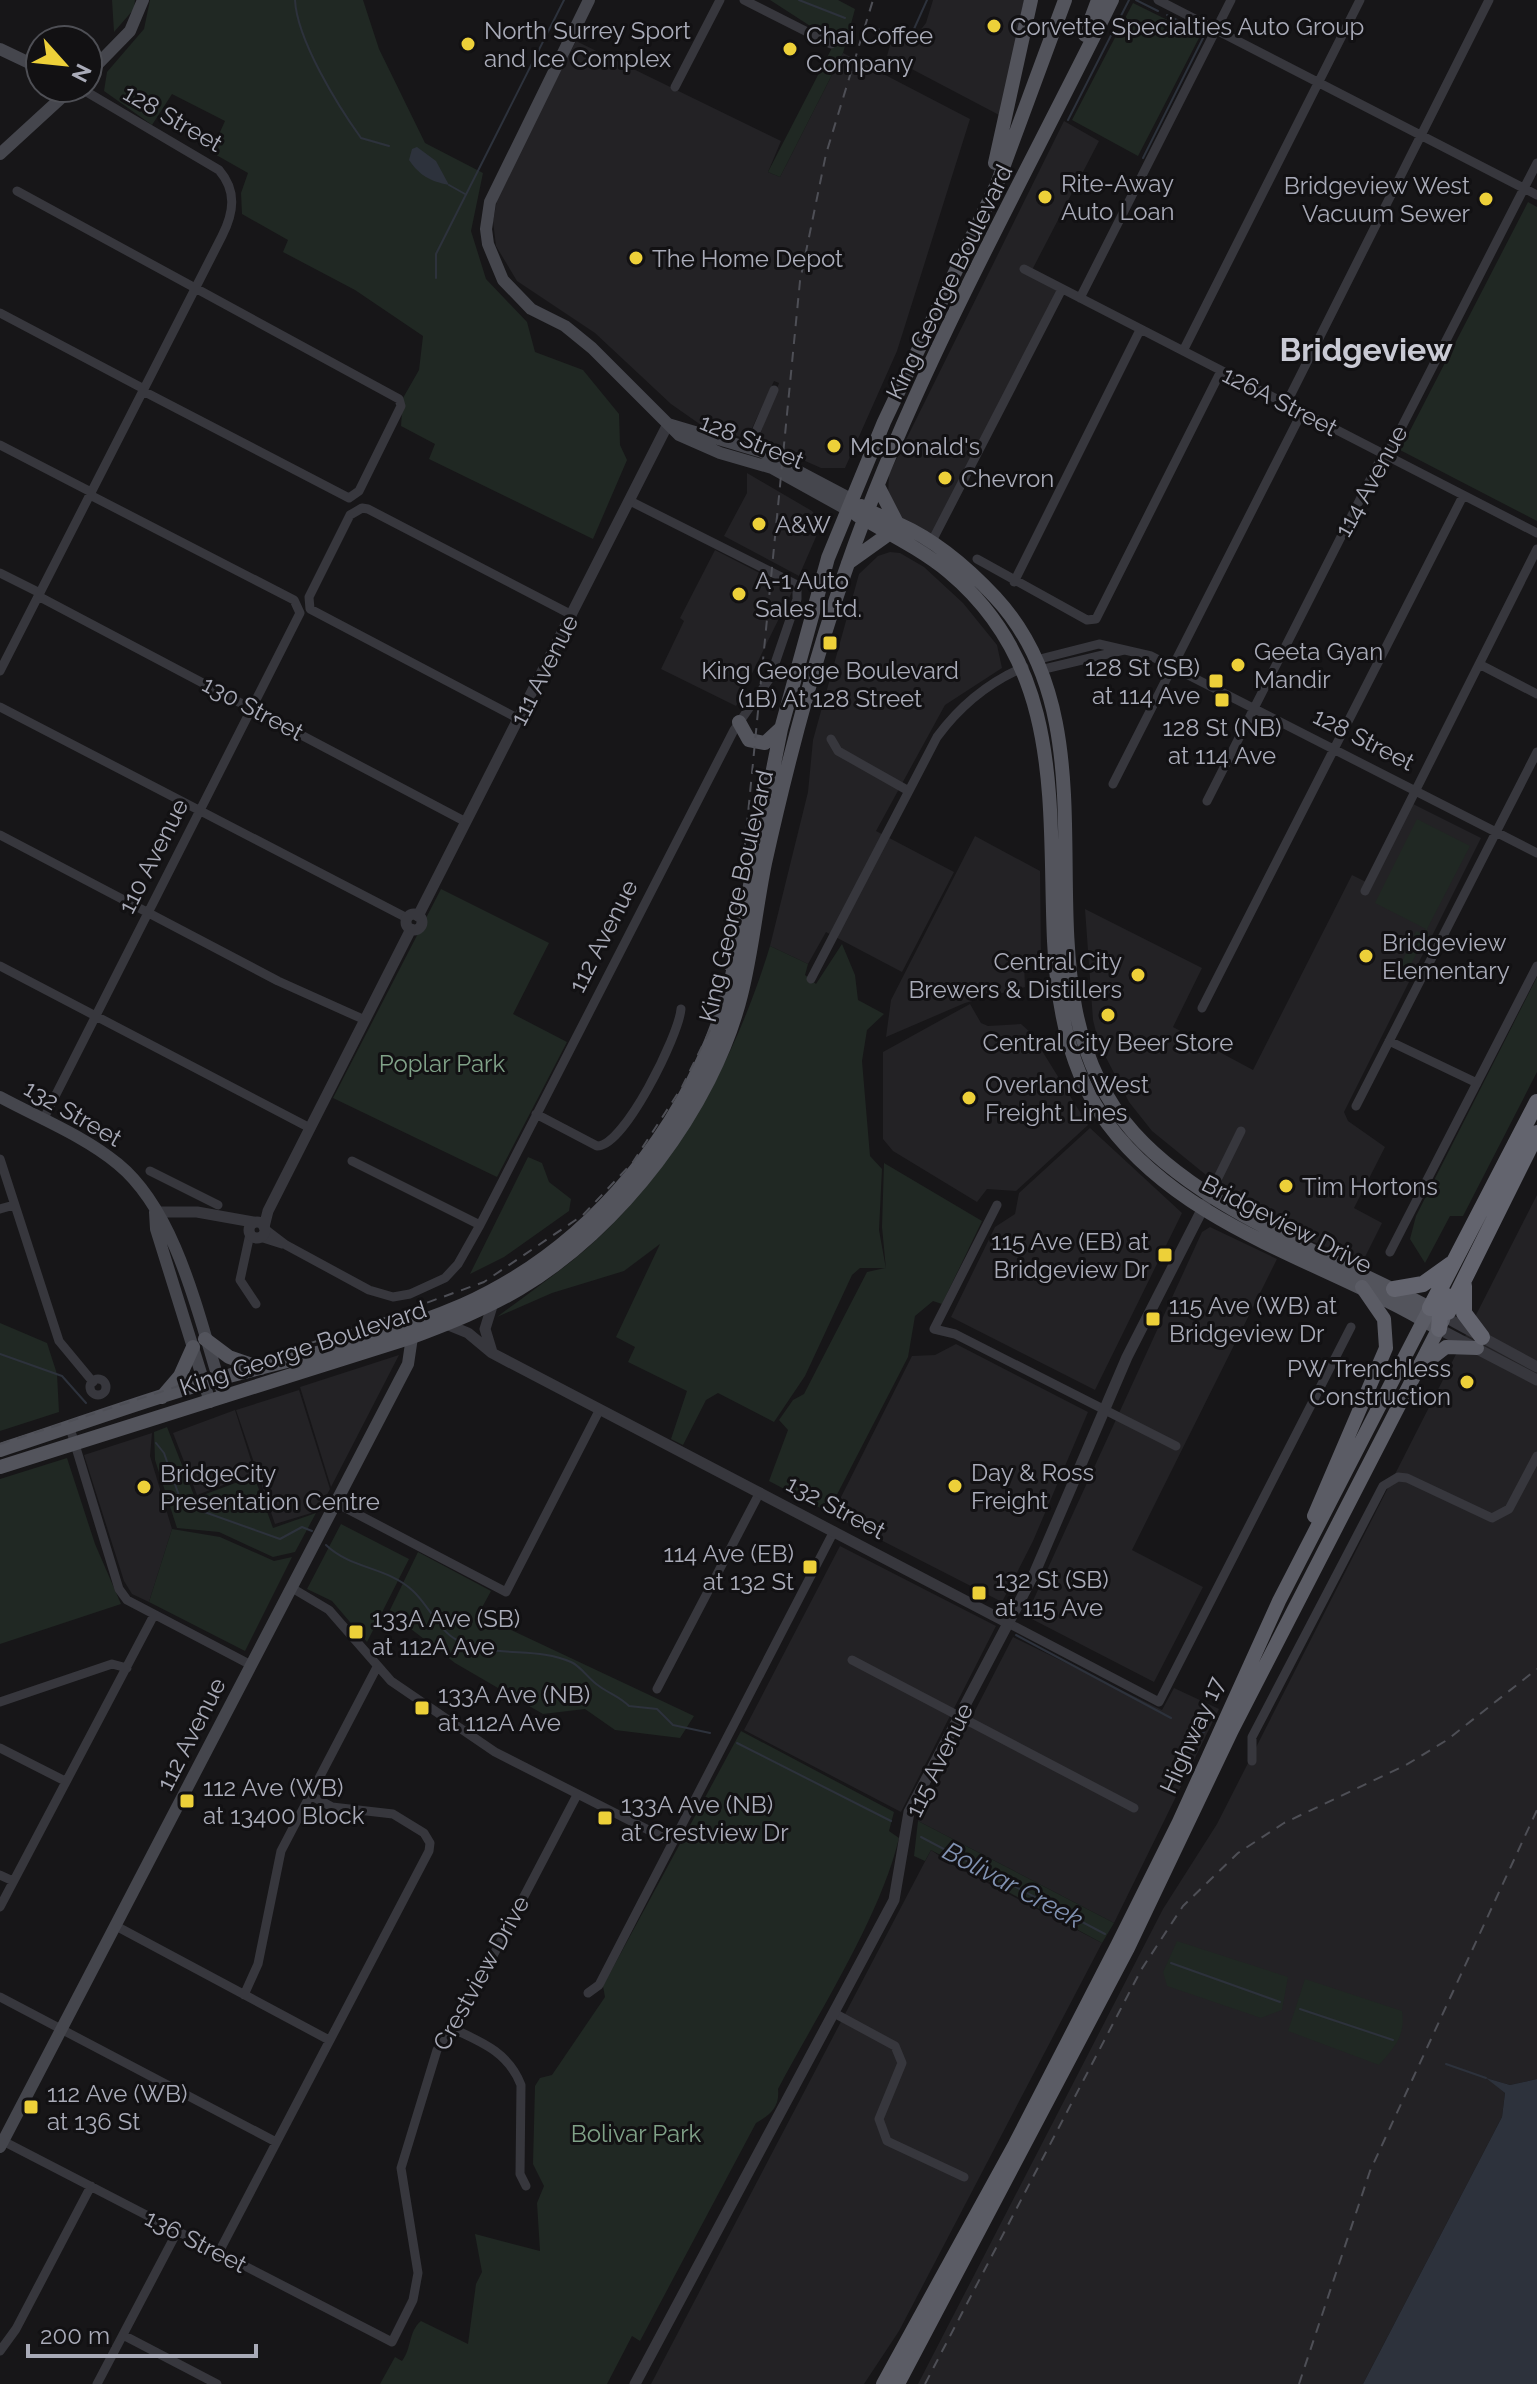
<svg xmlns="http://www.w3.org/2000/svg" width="1537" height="2384" font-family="Raleway,sans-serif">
	<rect width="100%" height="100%" fill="#171618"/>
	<path fill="#232225" d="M 933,0 L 1024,0 L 1001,116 L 887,56 L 892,38 L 915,37 L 926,23 Z
		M 576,41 L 781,141 L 768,172 L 780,177 L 843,53 L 970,119 L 897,351 L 845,468 L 821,468 L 758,440 L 779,383 L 774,381 L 747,439 L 701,425 L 671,404 L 595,333 L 517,281 L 496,246 L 493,221 L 498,195 Z
		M 1064,121 L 1099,141 L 1031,272 L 1061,288 L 934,536 L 895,514 L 888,495 L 889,474 Z
		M 747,473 L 812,511 L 822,523 L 799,576 L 724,536 L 747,493 Z
		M 715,550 L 793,590 L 736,706 L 661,669 L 684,621 L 680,618 Z
		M 890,552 L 900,553 L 924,567 L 963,603 L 997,645 L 1002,668 L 945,705 L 876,831 L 954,872 L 902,972 L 826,932 L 808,964 L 770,946 L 808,792 L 813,740 L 859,574 L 878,556 Z
		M 1413,804 L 1481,838 L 1344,1112 L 1348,1121 L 1385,1147 L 1354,1208 L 1382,1223 L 1363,1261 L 1311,1241 L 1249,1210 L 1152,1131 L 1129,1102 L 1099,1044 L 1093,1020 L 1085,909 L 1202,968 L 1173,1027 L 1253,1070 L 1352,875 L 1372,885 Z
		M 975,836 L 1040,871 L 1041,952 L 1024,963 L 1025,987 L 965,1003 L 886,1037 L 891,1000 Z
		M 970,1004 L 981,1023 L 988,1026 L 1021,1024 L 1031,1033 L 1088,1125 L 1016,1191 L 987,1189 L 977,1202 L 893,1151 L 883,1139 L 883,1052 Z
		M 1090,1128 L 1182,1213 L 1095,1390 L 951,1317 L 995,1227 L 1015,1214 L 1019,1193 Z
		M 1537,1195 L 1537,2079 L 1510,2085 L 1489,2079 L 1505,2093 L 1502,2117 L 1363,2384 L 918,2384 L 1163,1909 L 1217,1824 Z
		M 1210,1227 L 1277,1259 L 1132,1550 L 1203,1587 L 1154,1682 L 1026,1616 L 1202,1232 Z
		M 956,1344 L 1088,1412 L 1033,1541 L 1002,1602 L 832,1515 L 912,1356 L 935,1355 Z
		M 399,1355 L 331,1487 L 300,1387 Z
		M 299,1390 L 330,1489 L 318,1511 L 275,1524 L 236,1410 Z
		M 235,1410 L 255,1473 L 197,1495 L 173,1433 Z
		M 152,1433 L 150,1456 L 172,1529 L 149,1602 L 132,1594 L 124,1581 L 84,1455 Z
		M 840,1546 L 996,1626 L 901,1812 L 744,1730 Z
		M 1013,1637 L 1162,1710 L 1174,1688 L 1219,1709 L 1114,1923 L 918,1821 Z
		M 931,1850 L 953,1865 L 1102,1943 L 899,2331 L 864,2384 L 651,2384 Z"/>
	<path fill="#202823" d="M 112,0 L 135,0 L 134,9 L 114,32 Z
		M 150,0 L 363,0 L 379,49 L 425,143 L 483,173 L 471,231 L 486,279 L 527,322 L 535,352 L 583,370 L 619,414 L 620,445 L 627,460 L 593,539 L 429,459 L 435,444 L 401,426 L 403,398 L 419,370 L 423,336 L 355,290 L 283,252 L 288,240 L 242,214 L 241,193 L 248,173 L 211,152 L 225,121 L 172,94 L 152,125 L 104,91 L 107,72 L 144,29 Z
		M 770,0 L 838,0 L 855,9 L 843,53 L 780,177 L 768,172 L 835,42 Z
		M 1133,3 L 1200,36 L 1138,156 L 1072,120 Z
		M 1528,202 L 1537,207 L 1537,521 L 1400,450 Z
		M 1417,819 L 1470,846 L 1427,929 L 1430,938 L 1423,941 L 1408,970 L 1400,966 L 1416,931 L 1421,933 L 1426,929 L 1375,903 Z
		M 441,889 L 549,943 L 513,1014 L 567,1042 L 497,1177 L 333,1098 Z
		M 842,944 L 855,975 L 858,1000 L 884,1014 L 867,1030 L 862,1061 L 870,1156 L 882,1169 L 879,1230 L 886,1269 L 882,1227 L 884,1163 L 982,1221 L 942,1304 L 933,1301 L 915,1316 L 908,1357 L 828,1512 L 769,1481 L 788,1430 L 779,1420 L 793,1400 L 804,1394 L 867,1272 L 885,1268 L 860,1268 L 852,1275 L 805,1376 L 774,1422 L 718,1393 L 706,1400 L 683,1445 L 671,1439 L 687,1391 L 628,1362 L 635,1347 L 616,1337 L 660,1244 L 624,1271 L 552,1293 L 497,1317 C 526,1295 557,1274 585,1250 C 675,1172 736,1059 770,946 L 808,964 L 805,975 L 816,984 Z
		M 1537,977 L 1537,1072 L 1463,1216 L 1450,1216 L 1425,1263 L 1410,1239 L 1416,1216 Z
		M 528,1157 L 542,1163 L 549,1182 L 571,1199 L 569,1211 L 504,1257 L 470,1274 Z
		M 0,1323 L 47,1343 L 57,1374 L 59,1412 L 0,1431 Z
		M 167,1427 L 195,1498 L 254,1476 L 273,1528 L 316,1513 L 295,1552 L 273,1557 L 219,1532 L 177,1528 L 155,1460 L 154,1432 Z
		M 67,1458 L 95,1544 L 121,1604 L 0,1644 L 0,1479 Z
		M 341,1524 L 409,1559 L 367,1642 L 332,1601 L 307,1589 Z
		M 172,1529 L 220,1537 L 274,1561 L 292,1557 L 245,1651 L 149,1602 Z
		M 418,1552 L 491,1591 L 479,1613 L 490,1620 L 694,1716 L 680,1738 L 615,1730 L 585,1709 L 543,1714 L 455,1663 L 389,1612 Z
		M 741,1731 L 894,1812 L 889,1831 L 899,1838 C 880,1918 817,2015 778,2089 C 780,2107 770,2115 756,2123 L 640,2341 L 632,2336 L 607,2384 L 380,2384 L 395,2357 L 402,2361 C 412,2348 408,2332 421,2321 L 468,2344 L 476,2284 L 482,2272 L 475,2234 L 540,2251 L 537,2203 L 544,2186 L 533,2164 L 535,2086 L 540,2078 L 552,2075 L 605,1997 L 603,1986 Z
		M 918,1821 L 1114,1923 L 1102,1943 L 931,1850 L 925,1861 L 914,1856 Z
		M 1177,1941 L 1288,1977 L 1282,2010 L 1261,2018 L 1167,1986 L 1163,1972 Z
		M 1305,1979 L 1402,2011 C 1406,2036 1394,2048 1379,2065 L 1288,2031 Z"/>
	<path fill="#2d323c" d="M 417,147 L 436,161 L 449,185 C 430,181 420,176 409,160 L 412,149 Z
		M 1486,2078 L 1510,2085 L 1537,2079 L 1537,2384 L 1363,2384 L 1502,2117 L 1505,2093 Z"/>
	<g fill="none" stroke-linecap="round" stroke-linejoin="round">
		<path stroke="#2d323c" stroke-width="2" d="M 295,0 C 297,40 338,106 361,138 L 389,146
			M 799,0 L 845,18
			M 1136,0 L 1158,11
			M 872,28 L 893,33 L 914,29 L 927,0
			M 1068,120 L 1129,0
			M 1143,158 L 1205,34 L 1167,15
			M 449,185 L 465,194
			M 436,278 L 436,254 L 564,0
			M 0,1354 L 62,1376 L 86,1403
			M 156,1443 L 164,1453 L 182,1504 L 280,1539 L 302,1527 L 312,1531
			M 326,1545 C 351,1569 387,1567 412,1590 C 428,1604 439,1631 457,1640 C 495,1659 536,1646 571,1662 C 582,1667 589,1680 599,1686 C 610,1694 619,1696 629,1706 L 657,1709 L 673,1725 L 710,1733
			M 1016,1635 L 1171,1718
			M 1194,1729 L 1204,1732
			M 737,1743 L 891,1821
			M 921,1837 L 1105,1934
			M 1171,1963 L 1280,2002
			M 1300,2009 L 1393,2040
			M 1446,2064 L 1486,2078"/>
		<path stroke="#37373d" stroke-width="9" d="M 744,0 L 831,44
			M 1158,0 L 1537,195
			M 675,87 L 720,0
			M 17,191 L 399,399 L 401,406 L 359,491 L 349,498 L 143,391
			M 1024,269 L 1537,533
			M 1080,298 L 1231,0
			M 0,313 L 144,389
			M 1183,351 L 1360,0
			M 1286,404 L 1489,0
			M 0,445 L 91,492
			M 749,448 L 774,390
			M 931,543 L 1062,289
			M 977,559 L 1087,620 L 1096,619 L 1221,371
			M 0,573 L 40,593
			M 1014,582 L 1140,330
			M 38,596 L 466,822
			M 1036,660 L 1099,644 L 1151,656 L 1537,853
			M 1479,664 L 1537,694
			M 1040,670 L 1124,650
			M 0,671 L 222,236 C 234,212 237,191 219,170 L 80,88
			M 0,707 L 407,918
			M 519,719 L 310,609 L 309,597 L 350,515 L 362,508 L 368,509 L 572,615
			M 831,739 L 838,751 L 907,790
			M 1113,784 L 1302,412
			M 1207,801 L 1379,462 L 1393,444 L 1537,163
			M 0,835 L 278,981 L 365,1020
			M 1365,891 L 1537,549
			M 0,966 L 310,1128
			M 811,979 L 937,737 C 959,707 989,682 1024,667
			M 1202,1008 L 1463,496
			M 1389,1041 L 1477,1083
			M 1356,1106 L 1537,752
			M 536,1114 L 597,1146 C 624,1147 679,1035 681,1009
			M 43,1120 L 300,613 L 294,600 L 90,495
			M 0,1159 L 59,1341 L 93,1382
			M 352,1161 L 480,1225
			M 150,1171 L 218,1205
			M 1209,1196 L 1241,1131
			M 997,1205 L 934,1329 L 955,1334 L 1176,1446
			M 0,1209 L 14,1205
			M 265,1229 L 286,1245 L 369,1290 L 393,1297 L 410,1294 L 445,1278 L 458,1264 L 480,1225 L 734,730 L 770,678 L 797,599 L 797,585 L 630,501
			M 250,1234 L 240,1280 L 256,1304
			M 260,1237 L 282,1244
			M 1390,1252 L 1537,966
			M90 1387a8 8 0 1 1 16 0a8 8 0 1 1-16 0Z
			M 70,1428 L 119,1589 L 127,1600 L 251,1665
			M 336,1503 L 506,1592 L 600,1409
			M 292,1588 L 329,1610 L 391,1681 L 495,1752 L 672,1842
			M 1008,1623 L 1159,1702 L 1351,1327
			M 852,1660 L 1134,1808
			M 657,1689 L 760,1492
			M 0,1702 L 112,1664 L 127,1668
			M 0,1748 L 65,1781
			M 1252,1761 L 1252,1737 L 1383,1486 L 1398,1477 L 1407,1478 L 1492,1518 L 1509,1509 L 1537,1456
			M 0,1875 L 13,1881
			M 0,1907 L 154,1615
			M 116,1926 L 329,2040
			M 588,1993 L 599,1985 L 834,1531
			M 244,1995 L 258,1964 L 281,1851 L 377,1667
			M 0,1997 L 276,2142
			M 834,2013 L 895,2046 L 902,2063 L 879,2119 L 887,2141 L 964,2177
			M 449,2027 C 479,2041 508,2051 521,2085 L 520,2174 L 526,2186
			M 3,2141 L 392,2342 L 413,2300 L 418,2273 L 401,2168 L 437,2050 L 484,1973 L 577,1795
			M 220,2250 L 429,1851 L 430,1843 L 424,1833 L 393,1814 L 332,1807 L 310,1795
			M 123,2335 L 217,2384
			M 0,2351 L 16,2329 L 91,2186
			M 97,2384 L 177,2232"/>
		<path stroke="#37373d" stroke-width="11" d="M406 922a8 8 0 1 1 16 0a8 8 0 1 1-16 0Z
			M 418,916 L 668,424
			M 155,1212 L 197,1212 L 253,1222
			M249 1230a8 8 0 1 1 16 0a8 8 0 1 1-16 0Z
			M 264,1227 L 268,1211 L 411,929
			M 1445,1317 L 1537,1367
			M 446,1324 L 468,1333 L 492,1353 L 1008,1623
			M 1439,1329 L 1537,1380
			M 492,1352 L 485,1329 L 493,1303
			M 635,2384 L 894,1900 L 909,1812 L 1035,1572 L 1127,1357 L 1205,1204"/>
		<path stroke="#45464d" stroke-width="12" d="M 589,0 L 490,202 L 486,229 L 488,244 L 503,280 L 531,309 L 565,326 L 592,348 L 679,435 L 720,453 L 772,468 L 846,509
			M 0,49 L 40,68
			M 88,74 L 130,31 L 143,0
			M 0,154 L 72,88
			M 668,424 L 762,452 L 851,499
			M 0,1097 C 39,1118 84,1136 118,1164 C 179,1214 200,1324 224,1397
			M 155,1212 L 156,1229 L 210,1402
			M 0,2147 L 408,1364 L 412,1337"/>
		<path stroke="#53545c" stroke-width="14" d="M 1085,35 L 1098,0
			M 995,163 L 1031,0
			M 878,486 L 897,523
			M 861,506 C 873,514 886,518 899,524 C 935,540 968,568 995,597 C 1132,745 1000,983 1134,1133 C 1207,1214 1343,1261 1439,1313
			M 857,515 C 888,533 921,549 949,572 C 1065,669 1048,806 1054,941 C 1057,1005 1069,1072 1108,1124 C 1188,1231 1330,1262 1439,1329
			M 848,563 L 890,533
			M 739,722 L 749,740 L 765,743 L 780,729
			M 205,1339 L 229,1357 L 261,1368
			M 162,1397 L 180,1376 L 193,1347
			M 0,1450 C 75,1426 149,1398 225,1377 C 304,1356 387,1338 463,1305 C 594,1246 688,1127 729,991 L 781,729 L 828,558 L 884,422 L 997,184 L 1065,0
			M 0,1467 L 412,1337 C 449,1323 485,1309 519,1289 C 619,1230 713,1108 741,995 C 752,952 756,907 765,863 C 791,746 822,629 865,517 C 933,339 1028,171 1112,0"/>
		<path stroke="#5b5c65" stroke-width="14" d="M 1424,1364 L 1446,1347 L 1477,1348
			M 1314,1516 L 1386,1348 L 1384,1319 L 1362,1287
			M 883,2384 L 1015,2144 L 1118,1944 L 1179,1822 L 1279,1601 L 1430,1308
			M 898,2384 L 1128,1948 L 1232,1730 L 1443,1320"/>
		<path stroke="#63646e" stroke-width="16" d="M 1464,1286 L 1464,1313 L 1482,1337
			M 1394,1289 L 1423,1284 L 1451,1264
			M 1430,1308 L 1537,1102
			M 1448,1312 L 1537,1133
			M 1439,1329 L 1440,1314 L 1447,1296"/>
		<path stroke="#4e4f56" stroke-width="2" stroke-dasharray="10 8" stroke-linecap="butt" d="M 0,1444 L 357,1328 L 484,1282 L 583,1215 L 633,1162 L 682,1087 L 711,1028 L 726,972 L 743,865 L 800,281 L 826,154 L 873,0
			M 925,2384 L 1141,1970 L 1183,1906 L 1238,1853 L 1284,1823 L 1406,1765 L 1447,1740 L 1537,1669
			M 1299,2384 L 1370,2171 L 1537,1810"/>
	</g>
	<g fill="#edd039" stroke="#121113" stroke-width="3">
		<circle cx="994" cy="26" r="8"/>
		<circle cx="468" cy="44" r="8"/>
		<circle cx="790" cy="49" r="8"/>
		<circle cx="1045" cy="197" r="8"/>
		<circle cx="1486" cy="199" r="8"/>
		<circle cx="636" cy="258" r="8"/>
		<circle cx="834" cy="446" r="8"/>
		<circle cx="945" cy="478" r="8"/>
		<circle cx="759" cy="524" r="8"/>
		<circle cx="739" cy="594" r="8"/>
		<rect x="822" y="635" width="16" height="16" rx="4"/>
		<circle cx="1238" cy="665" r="8"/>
		<rect x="1208" y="673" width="16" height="16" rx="4"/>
		<rect x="1214" y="692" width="16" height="16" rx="4"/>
		<circle cx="1366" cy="956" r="8"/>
		<circle cx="1138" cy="975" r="8"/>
		<circle cx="1108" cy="1015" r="8"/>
		<circle cx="969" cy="1098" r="8"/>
		<circle cx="1286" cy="1186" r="8"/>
		<rect x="1157" y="1247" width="16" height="16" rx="4"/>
		<rect x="1145" y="1311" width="16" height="16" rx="4"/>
		<circle cx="1467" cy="1382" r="8"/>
		<circle cx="955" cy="1486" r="8"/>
		<circle cx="144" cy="1487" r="8"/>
		<rect x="802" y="1559" width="16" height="16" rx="4"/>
		<rect x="971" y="1585" width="16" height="16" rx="4"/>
		<rect x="348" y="1624" width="16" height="16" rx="4"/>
		<rect x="414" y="1700" width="16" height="16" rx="4"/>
		<rect x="179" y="1793" width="16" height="16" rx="4"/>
		<rect x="597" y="1810" width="16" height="16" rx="4"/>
		<rect x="23" y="2099" width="16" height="16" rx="4"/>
	</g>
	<g text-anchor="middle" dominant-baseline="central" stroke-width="6" stroke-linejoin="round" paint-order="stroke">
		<g font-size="24" fill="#a9abb8" stroke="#121113" text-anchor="start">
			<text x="1010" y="26">Corvette Specialties Auto Group</text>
			<text x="484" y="30">North Surrey Sport<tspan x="484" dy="28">and Ice Complex</tspan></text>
			<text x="806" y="35">Chai Coffee<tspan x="806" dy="28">Company</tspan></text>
			<text x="1061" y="183">Rite-Away<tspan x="1061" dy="28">Auto Loan</tspan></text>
			<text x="1470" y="185" text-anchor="end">Bridgeview West<tspan x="1470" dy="28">Vacuum Sewer</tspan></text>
			<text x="652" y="258">The Home Depot</text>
			<text x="850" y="446">McDonald's</text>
			<text x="961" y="478">Chevron</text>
			<text x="775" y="524">A&amp;W</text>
			<text x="755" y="580">A-1 Auto<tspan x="755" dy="28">Sales Ltd.</tspan></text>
			<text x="1254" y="651">Geeta Gyan<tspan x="1254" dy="28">Mandir</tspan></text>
			<text x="1200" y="667" text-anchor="end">128 St (SB)<tspan x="1200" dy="28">at 114 Ave</tspan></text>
			<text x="830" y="670" text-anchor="middle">King George Boulevard<tspan x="830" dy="28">(1B) At 128 Street</tspan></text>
			<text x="1222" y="727" text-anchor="middle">128 St (NB)<tspan x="1222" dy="28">at 114 Ave</tspan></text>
			<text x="1382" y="942">Bridgeview<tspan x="1382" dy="28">Elementary</tspan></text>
			<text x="1122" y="961" text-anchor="end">Central City<tspan x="1122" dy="28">Brewers &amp; Distillers</tspan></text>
			<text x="1108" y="1042" text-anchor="middle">Central City Beer Store</text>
			<text x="985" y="1084">Overland West<tspan x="985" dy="28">Freight Lines</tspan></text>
			<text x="1302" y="1186">Tim Hortons</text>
			<text x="1149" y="1241" text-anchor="end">115 Ave (EB) at<tspan x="1149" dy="28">Bridgeview Dr</tspan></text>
			<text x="1169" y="1305">115 Ave (WB) at<tspan x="1169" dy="28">Bridgeview Dr</tspan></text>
			<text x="1451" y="1368" text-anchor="end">PW Trenchless<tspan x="1451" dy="28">Construction</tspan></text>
			<text x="971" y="1472">Day &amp; Ross<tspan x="971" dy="28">Freight</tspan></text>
			<text x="160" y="1473">BridgeCity<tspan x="160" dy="28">Presentation Centre</tspan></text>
			<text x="794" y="1553" text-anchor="end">114 Ave (EB)<tspan x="794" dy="28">at 132 St</tspan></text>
			<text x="995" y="1579">132 St (SB)<tspan x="995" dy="28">at 115 Ave</tspan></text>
			<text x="372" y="1618">133A Ave (SB)<tspan x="372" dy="28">at 112A Ave</tspan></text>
			<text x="438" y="1694">133A Ave (NB)<tspan x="438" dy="28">at 112A Ave</tspan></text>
			<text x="203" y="1787">112 Ave (WB)<tspan x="203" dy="28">at 13400 Block</tspan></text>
			<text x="621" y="1804">133A Ave (NB)<tspan x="621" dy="28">at Crestview Dr</tspan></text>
			<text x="47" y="2093">112 Ave (WB)<tspan x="47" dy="28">at 136 St</tspan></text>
		</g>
		<g font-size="24" fill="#a9abb8" stroke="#121113">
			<text transform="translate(173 118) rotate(30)">128 Street</text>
			<text transform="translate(949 282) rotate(-64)">King George Boulevard</text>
			<text transform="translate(1280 401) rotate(27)">126A Street</text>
			<text transform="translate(752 441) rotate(22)">128 Street</text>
			<text transform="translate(1371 481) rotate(-61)">114 Avenue</text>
			<text transform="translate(544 670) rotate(-63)">111 Avenue</text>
			<text transform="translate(253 708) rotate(28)">130 Street</text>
			<text transform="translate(1364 739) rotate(27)">128 Street</text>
			<text transform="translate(153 856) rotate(-63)">110 Avenue</text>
			<text transform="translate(736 896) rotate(-77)">King George Boulevard</text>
			<text transform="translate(603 936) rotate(-63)">112 Avenue</text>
			<text transform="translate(73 1113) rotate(30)">132 Street</text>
			<text transform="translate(1287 1224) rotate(27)">Bridgeview Drive</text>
			<text transform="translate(303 1348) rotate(-18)">King George Boulevard</text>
			<text transform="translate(836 1507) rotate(28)">132 Street</text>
			<text transform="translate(191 1734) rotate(-63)">112 Avenue</text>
			<text transform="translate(1192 1735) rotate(-66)">Highway 17</text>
			<text transform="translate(939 1760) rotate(-64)">115 Avenue</text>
			<text transform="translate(481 1973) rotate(-61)">Crestview Drive</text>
			<text transform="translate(196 2241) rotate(27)">136 Street</text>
		</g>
		<g font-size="24" fill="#80a288" stroke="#121113">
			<text x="442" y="1063">Poplar Park</text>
			<text x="636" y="2133">Bolivar Park</text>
		</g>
		<g font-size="26" font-style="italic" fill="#8192b2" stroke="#121113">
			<text transform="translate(1013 1885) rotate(28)">Bolivar Creek</text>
		</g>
		<g font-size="32" font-weight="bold" fill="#c9cad4" stroke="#121113">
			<text x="1366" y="349">Bridgeview</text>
		</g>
	</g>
	<g transform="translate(64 64) rotate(117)"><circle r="38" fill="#121113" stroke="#4e4f55" stroke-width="2"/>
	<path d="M0-6L14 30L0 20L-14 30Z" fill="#edd039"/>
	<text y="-12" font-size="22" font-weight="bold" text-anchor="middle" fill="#a9abb8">N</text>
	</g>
	<path d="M28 2344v12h228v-12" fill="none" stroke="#a9abb8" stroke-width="4"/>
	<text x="40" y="2344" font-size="24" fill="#a9abb8" stroke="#121113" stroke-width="6" paint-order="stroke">200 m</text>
</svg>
